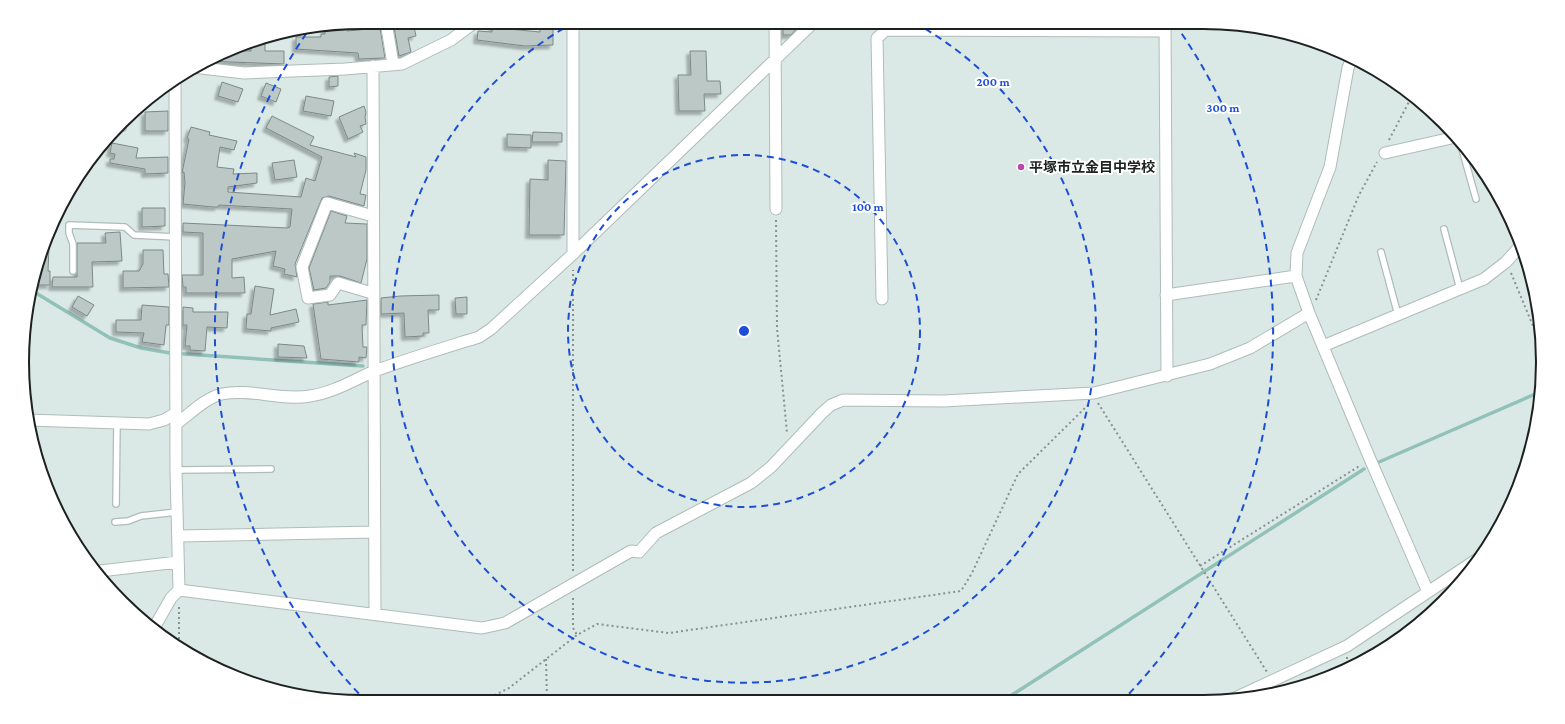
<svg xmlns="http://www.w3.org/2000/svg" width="1565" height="724" font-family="'Crimson Pro','Noto Sans JP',serif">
	<defs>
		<filter id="shadow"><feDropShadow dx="-3.5" dy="3.5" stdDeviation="1" flood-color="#0004"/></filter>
	</defs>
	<rect width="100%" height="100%" fill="#dbe9e6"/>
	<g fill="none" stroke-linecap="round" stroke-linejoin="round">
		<path stroke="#92c1b8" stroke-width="3.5" d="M 31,290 L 110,338 L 141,348 L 170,353 L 363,366
			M 1379,462 L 1540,392
			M 1004,700 L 1364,469"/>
	</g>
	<path fill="#bbc8c5" stroke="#7c8986" filter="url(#shadow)" d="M 413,22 L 416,36 L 408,38 L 411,52 L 399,56 L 394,27 Z
		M 783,22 L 802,22 L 791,35 L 783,35 Z
		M 493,23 L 510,25 L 509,29 L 540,32 L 540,29 L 553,29 L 553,45 L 525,46 L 477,40 L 478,31 L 492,32 Z
		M 347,24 L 347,31 L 380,28 L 385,58 L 359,59 L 358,53 L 296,49 L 296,37 L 321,37 L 321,34 L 325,34 L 325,28 Z
		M 265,38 L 265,51 L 284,51 L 284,64 L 205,61 L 229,51 L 251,51 L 251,41 Z
		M 690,51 L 706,51 L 707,81 L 720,81 L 721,94 L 704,94 L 705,111 L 679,111 L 678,75 L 691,75 Z
		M 338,76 L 338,86 L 329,87 L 329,77 Z
		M 222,82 L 243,89 L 238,102 L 218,96 Z
		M 266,83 L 281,89 L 276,102 L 261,96 Z
		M 306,96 L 334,101 L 331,116 L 303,111 Z
		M 364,106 L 366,112 L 365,117 L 366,124 L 360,126 L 363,132 L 348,139 L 339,117 Z
		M 168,111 L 168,131 L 145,131 L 145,112 Z
		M 272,116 L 314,137 L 310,145 L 356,157 L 354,153 L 366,157 L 366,170 L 360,194 L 366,195 L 364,206 L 329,196 L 322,198 L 295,264 L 297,277 L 284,274 L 285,269 L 273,266 L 276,251 L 232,259 L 232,278 L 244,277 L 245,293 L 186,293 L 186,287 L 183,287 L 182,275 L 203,275 L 203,233 L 183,232 L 183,223 L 287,228 L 290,227 L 292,209 L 219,205 L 218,207 L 213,207 L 183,204 L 185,183 L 184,172 L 182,173 L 189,139 L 187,138 L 191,127 L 210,132 L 209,135 L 237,141 L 234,150 L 220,147 L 217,167 L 234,169 L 233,174 L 257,173 L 257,183 L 228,187 L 228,192 L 301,197 L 306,178 L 315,181 L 322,157 L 266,128 Z
		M 533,132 L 562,133 L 562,142 L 532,142 Z
		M 507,134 L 531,135 L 531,148 L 507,147 Z
		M 112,143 L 138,148 L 136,158 L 168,157 L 168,173 L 145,174 L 145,169 L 110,163 L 110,159 L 114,159 L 115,154 L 110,153 Z
		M 294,160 L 297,177 L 275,180 L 272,163 Z
		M 548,160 L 566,161 L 564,235 L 529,235 L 530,179 L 548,180 Z
		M 142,208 L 165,208 L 165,226 L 142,227 Z
		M 331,211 L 347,216 L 345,223 L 367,224 L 367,259 L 361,283 L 340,276 L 330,276 L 330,282 L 326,288 L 314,290 L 309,268 Z
		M 120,232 L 122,261 L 92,262 L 93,287 L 52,287 L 53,277 L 77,277 L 77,243 L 106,243 L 105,233 Z
		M 47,247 L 49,247 L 48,271 L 50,271 L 50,285 L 35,285 L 35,278 Z
		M 143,250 L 163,250 L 164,274 L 168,274 L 169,287 L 123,288 L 123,271 L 139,271 L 143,264 Z
		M 255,286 L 274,289 L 270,315 L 296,309 L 299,322 L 271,328 L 271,331 L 246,329 L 247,314 L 251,314 Z
		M 439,295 L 439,310 L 428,310 L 429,333 L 423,333 L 423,336 L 405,337 L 404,313 L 381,314 L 381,298 L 400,296 Z
		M 78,296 L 94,305 L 87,316 L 72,307 Z
		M 467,297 L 467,314 L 456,314 L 455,298 Z
		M 367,300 L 366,325 L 362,325 L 363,347 L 367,347 L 366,358 L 359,357 L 359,362 L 321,359 L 313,304 L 328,302 L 328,305 Z
		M 142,305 L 169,307 L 169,325 L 166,325 L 164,345 L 142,342 L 144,333 L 116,332 L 116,320 L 141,320 Z
		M 183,307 L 193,308 L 193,312 L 228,312 L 227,328 L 207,327 L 205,351 L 190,350 L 190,346 L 185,346 L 187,325 L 183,325 Z
		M 278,344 L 304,346 L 307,358 L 278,357 Z"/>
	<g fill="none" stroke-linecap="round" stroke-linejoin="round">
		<g stroke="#afbcb9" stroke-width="8">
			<path id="lane" d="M 120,128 L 123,128
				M 1460,142 L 1476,199
				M 1444,229 L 1460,289
				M 1381,252 L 1398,315
				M 73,271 L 73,244 L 69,233 L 69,225 L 125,227 L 134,235 L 176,237
				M 176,470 L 271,469
				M 116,504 L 117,423
				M 115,522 L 128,521 L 141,516 L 177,512"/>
		</g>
		<g stroke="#afbcb9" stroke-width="13">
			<path id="street" d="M 386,22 L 393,64
				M 573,22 L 573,254
				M 775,22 L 776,209
				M 1165,22 L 1167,376
				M 1352,58 L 1348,68 L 1330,167 L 1297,253 L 1296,276 L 1309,313 L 1370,459 L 1428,592
				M 373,66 L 375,614
				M 193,67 L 244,73 L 345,69 L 402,64 L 451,40 L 475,22
				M 1385,153 L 1456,137
				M 372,293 L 338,283 L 330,295 L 308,298 L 302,267 L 327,203 L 373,216
				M 1166,295 L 1296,276
				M 882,299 L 877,38 L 886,30 L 1165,31
				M 1323,346 L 1484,279 L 1506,262 L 1521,245
				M 28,420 L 149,424 L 164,420 L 176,413
				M 176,424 C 190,414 205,398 222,394 C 249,388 281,401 310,396 C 332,393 352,381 372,372 C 407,359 444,348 479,337 L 491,329 L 573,254 L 814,22
				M 178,536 L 374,532
				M 100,571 L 178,562
				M 179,590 L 482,628 L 505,623 L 631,551 L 639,552 L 656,533 L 751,483 L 771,467 L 822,413 L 831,405 L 843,400 L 943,401 L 1094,393 L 1210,364 L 1250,348 L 1309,313
				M 154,628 L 171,598 L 179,590 L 176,470 L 175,80
				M 1233,699 L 1347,646 L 1479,558"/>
		</g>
		<path stroke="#87918f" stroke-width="2" stroke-dasharray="2 3" stroke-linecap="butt" d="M 1389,140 L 1412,96
			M 776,220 L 777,328 L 787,433
			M 1511,273 L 1541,345
			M 1316,300 L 1359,195 L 1377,162
			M 1098,403 L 1267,672
			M 1200,566 L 1361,465
			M 573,571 L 573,270
			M 573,598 L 573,628 L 577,635
			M 179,607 L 179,643
			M 1347,657 L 1347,668
			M 546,659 L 547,701
			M 481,702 L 509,688 L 577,635 L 597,624 L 669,633 L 961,591 L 972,573 L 1018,474 L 1088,405"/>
		<use href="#lane" stroke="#fff" stroke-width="5.5"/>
		<use href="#street" stroke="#fff" stroke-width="11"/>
	</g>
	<g fill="none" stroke="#1d4ed8" stroke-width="2" stroke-dasharray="7 5">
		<circle cx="744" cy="331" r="176"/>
		<path d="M915 23A352 352 0 1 1 573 23"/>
		<path d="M367 702A529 529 0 0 1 308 31M1175 24A529 529 0 0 1 1125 698"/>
	</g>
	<circle fill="#b74aa9" stroke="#fff" stroke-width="1.5" cx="1021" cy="167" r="4"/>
	<g text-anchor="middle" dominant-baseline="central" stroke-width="4" stroke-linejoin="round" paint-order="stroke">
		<g font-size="14" font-weight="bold" fill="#1d2221" stroke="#fff" text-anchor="start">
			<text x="1029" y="167">平塚市立金目中学校</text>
		</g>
	</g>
	<path d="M0 0H1565V724H0ZM362 29H1203A333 333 0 0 1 1536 362V362A333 333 0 0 1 1203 695H362A333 333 0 0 1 29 362V362A333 333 0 0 1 362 29Z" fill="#fff" fill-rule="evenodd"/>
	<path fill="none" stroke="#1d2221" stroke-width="2" d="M362 29H1203A333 333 0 0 1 1536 362V362A333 333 0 0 1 1203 695H362A333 333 0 0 1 29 362V362A333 333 0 0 1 362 29Z"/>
	<circle cx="744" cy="331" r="6" fill="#1d4ed8" stroke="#fff" stroke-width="2"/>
	<g font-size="12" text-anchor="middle" font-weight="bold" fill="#1d4ed8" stroke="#fff" stroke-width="4" stroke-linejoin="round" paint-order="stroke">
		<text x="993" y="86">200 m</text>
		<text x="1223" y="112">300 m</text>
		<text x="868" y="211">100 m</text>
	</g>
</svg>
